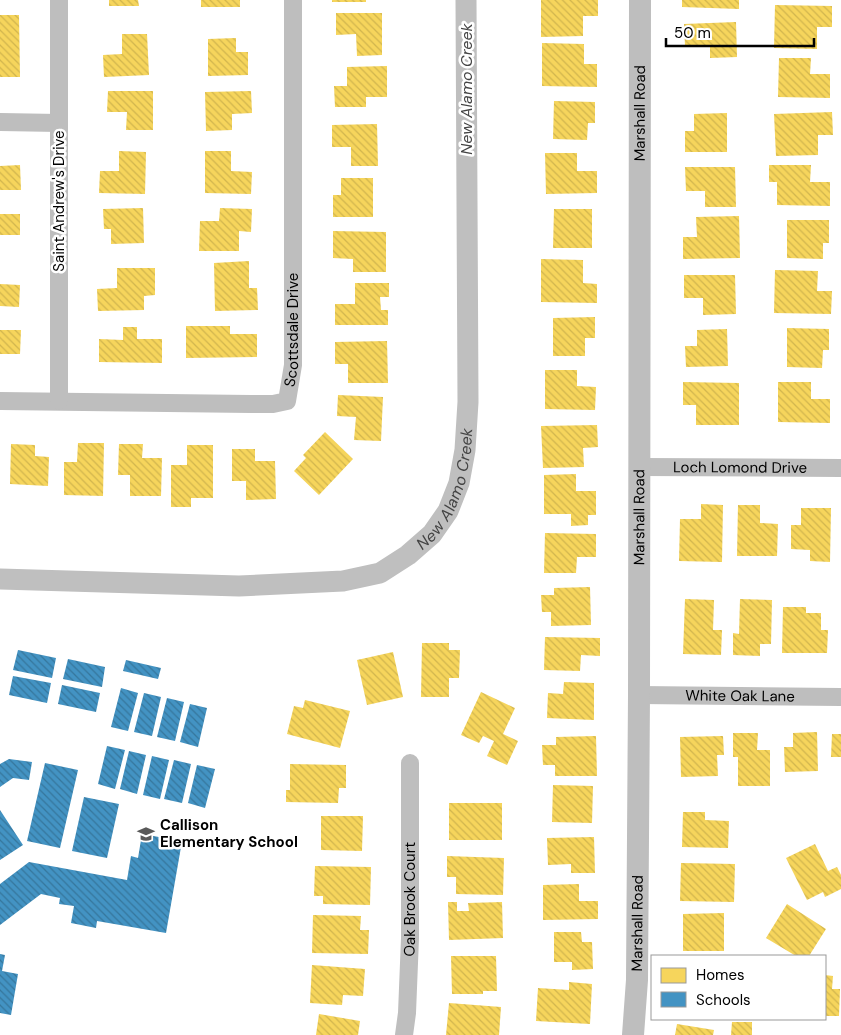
<svg xmlns="http://www.w3.org/2000/svg" width="841" height="1035" font-family="'DM Sans',sans-serif">
	<defs>
		<pattern id="homes-back-hatch" width="6" height="6" patternUnits="userSpaceOnUse" patternTransform="scale(1.25)"><rect width="6" height="6" fill="#f6d55c"/><path d="M-1 5l2 2M0 0l6 6M5-1l2 2" fill="none" stroke="#d1b54e"/></pattern>
		<pattern id="schools-back-hatch" width="6" height="6" patternUnits="userSpaceOnUse" patternTransform="scale(1.25)"><rect width="6" height="6" fill="#4393c3"/><path d="M-1 5l2 2M0 0l6 6M5-1l2 2" fill="none" stroke="#36769c"/></pattern>
	</defs>
	<rect width="100%" height="100%" fill="#fff"/>
	<path fill="url(#homes-back-hatch)" d="M 109,0 L 138,0 L 139,6 L 109,6 Z
		M 201,0 L 240,0 L 240,7 L 201,7 Z
		M 332,0 L 366,0 L 366,2 L 332,2 Z
		M 541,0 L 598,0 L 598,16 L 583,16 L 583,36 L 541,37 Z
		M 682,0 L 739,0 L 739,9 L 682,7 Z
		M 775,5 L 832,6 L 832,27 L 817,27 L 817,49 L 774,48 Z
		M 336,13 L 382,13 L 382,55 L 357,56 L 356,34 L 336,35 Z
		M 0,15 L 19,15 L 20,77 L 0,77 Z
		M 736,22 L 737,57 L 710,58 L 710,45 L 685,46 L 684,24 Z
		M 122,34 L 147,34 L 149,75 L 104,77 L 103,55 L 122,54 Z
		M 236,38 L 236,52 L 248,52 L 248,75 L 208,76 L 208,39 Z
		M 542,43 L 584,44 L 584,64 L 597,64 L 597,87 L 542,86 Z
		M 779,58 L 811,58 L 810,74 L 830,74 L 830,98 L 778,97 Z
		M 387,66 L 387,97 L 366,97 L 366,107 L 335,107 L 334,86 L 347,86 L 347,67 Z
		M 108,91 L 153,91 L 153,130 L 126,130 L 127,112 L 107,112 Z
		M 251,91 L 252,113 L 232,114 L 232,130 L 206,131 L 205,92 Z
		M 554,101 L 595,102 L 595,123 L 588,123 L 587,140 L 553,139 Z
		M 832,112 L 833,135 L 818,135 L 818,155 L 776,156 L 774,114 Z
		M 727,113 L 727,152 L 685,152 L 685,131 L 694,131 L 694,114 Z
		M 377,124 L 378,166 L 351,166 L 351,147 L 332,147 L 332,125 Z
		M 119,151 L 146,152 L 145,194 L 99,193 L 100,171 L 119,171 Z
		M 205,151 L 231,151 L 231,171 L 252,172 L 251,194 L 205,193 Z
		M 545,153 L 577,153 L 577,171 L 597,171 L 597,193 L 546,194 Z
		M 20,165 L 21,190 L 0,190 L 0,166 Z
		M 769,165 L 811,165 L 810,182 L 830,182 L 830,206 L 777,205 L 777,182 L 769,182 Z
		M 685,167 L 735,167 L 736,207 L 705,207 L 705,191 L 686,191 Z
		M 341,178 L 373,178 L 373,217 L 333,217 L 333,195 L 341,195 Z
		M 143,208 L 144,243 L 111,244 L 111,229 L 104,229 L 103,209 Z
		M 220,208 L 252,209 L 251,232 L 239,231 L 239,251 L 199,251 L 200,221 L 219,221 Z
		M 554,209 L 592,209 L 592,248 L 553,248 Z
		M 0,214 L 20,214 L 20,235 L 0,235 Z
		M 739,216 L 740,258 L 683,259 L 683,237 L 697,237 L 696,217 Z
		M 787,220 L 829,220 L 829,243 L 823,243 L 823,259 L 787,258 Z
		M 333,231 L 386,232 L 386,272 L 353,272 L 353,259 L 333,258 Z
		M 541,259 L 583,260 L 583,283 L 597,284 L 597,303 L 541,302 Z
		M 249,261 L 249,288 L 257,288 L 258,310 L 215,311 L 214,263 Z
		M 117,268 L 155,268 L 155,295 L 144,296 L 144,310 L 98,311 L 97,289 L 117,288 Z
		M 775,270 L 818,271 L 817,291 L 832,291 L 831,314 L 774,313 Z
		M 684,275 L 735,275 L 736,314 L 703,315 L 703,298 L 684,298 Z
		M 355,283 L 389,283 L 389,297 L 380,297 L 381,310 L 388,310 L 388,325 L 335,325 L 335,304 L 355,304 Z
		M 0,284 L 20,285 L 19,307 L 0,306 Z
		M 595,317 L 595,338 L 585,338 L 585,356 L 553,356 L 553,318 Z
		M 186,326 L 230,326 L 230,334 L 257,334 L 257,357 L 186,358 Z
		M 123,327 L 137,327 L 137,339 L 162,339 L 162,363 L 99,362 L 99,339 L 123,340 Z
		M 787,328 L 829,329 L 829,350 L 823,350 L 822,368 L 787,367 Z
		M 727,329 L 728,366 L 686,367 L 685,346 L 697,346 L 697,330 Z
		M 0,330 L 21,330 L 20,354 L 0,354 Z
		M 387,341 L 388,383 L 348,383 L 348,364 L 335,364 L 335,342 Z
		M 545,370 L 577,370 L 577,386 L 596,387 L 595,410 L 545,409 Z
		M 683,382 L 739,383 L 739,425 L 696,425 L 696,405 L 683,405 Z
		M 778,382 L 811,382 L 811,399 L 830,399 L 830,423 L 778,422 Z
		M 338,395 L 383,397 L 381,441 L 354,440 L 356,417 L 337,416 Z
		M 597,425 L 598,447 L 583,448 L 584,467 L 543,468 L 541,426 Z
		M 325,432 L 353,459 L 319,495 L 294,471 L 306,458 L 303,455 Z
		M 78,443 L 104,443 L 103,496 L 64,495 L 64,462 L 77,462 Z
		M 11,444 L 35,445 L 35,456 L 49,457 L 48,486 L 10,484 Z
		M 119,444 L 143,444 L 142,458 L 162,458 L 161,496 L 130,496 L 130,475 L 118,475 Z
		M 187,445 L 213,445 L 213,498 L 191,498 L 191,507 L 171,507 L 171,465 L 187,465 Z
		M 232,449 L 255,449 L 255,461 L 275,461 L 276,499 L 246,500 L 246,481 L 232,481 Z
		M 576,474 L 576,491 L 596,491 L 596,515 L 588,515 L 588,525 L 571,526 L 571,514 L 544,514 L 544,475 Z
		M 701,504 L 723,505 L 722,562 L 679,561 L 680,519 L 701,519 Z
		M 738,505 L 760,505 L 760,523 L 778,524 L 777,556 L 737,556 Z
		M 801,508 L 831,508 L 830,562 L 810,561 L 810,550 L 791,549 L 791,525 L 801,525 Z
		M 545,533 L 596,534 L 596,557 L 577,557 L 576,573 L 544,573 Z
		M 590,587 L 591,625 L 551,626 L 551,612 L 542,612 L 541,595 L 554,595 L 554,588 Z
		M 685,599 L 714,600 L 713,630 L 722,630 L 721,655 L 683,654 Z
		M 740,599 L 772,600 L 771,644 L 760,644 L 760,656 L 733,655 L 733,633 L 739,634 Z
		M 783,607 L 806,607 L 806,613 L 821,613 L 821,630 L 828,630 L 827,653 L 782,653 Z
		M 545,637 L 600,638 L 600,656 L 581,655 L 580,671 L 544,670 Z
		M 422,643 L 449,643 L 449,650 L 460,650 L 459,678 L 449,678 L 449,697 L 421,697 Z
		M 393,652 L 403,697 L 367,705 L 357,660 Z
		M 564,682 L 594,683 L 594,720 L 547,718 L 548,693 L 563,694 Z
		M 481,692 L 515,708 L 503,734 L 518,741 L 507,765 L 487,756 L 494,741 L 483,736 L 479,743 L 461,735 Z
		M 305,700 L 350,711 L 340,748 L 287,734 L 294,706 L 303,708 Z
		M 817,732 L 818,771 L 785,772 L 784,747 L 793,747 L 793,733 Z
		M 733,733 L 758,733 L 757,750 L 770,750 L 770,786 L 738,786 L 738,757 L 733,757 Z
		M 832,734 L 841,734 L 841,757 L 831,757 Z
		M 596,736 L 597,776 L 555,776 L 555,765 L 543,765 L 542,745 L 556,745 L 556,737 Z
		M 723,736 L 724,755 L 717,755 L 718,776 L 681,777 L 680,737 Z
		M 290,764 L 346,765 L 346,788 L 339,788 L 338,803 L 286,802 L 286,790 L 290,790 Z
		M 553,785 L 593,786 L 592,823 L 552,822 Z
		M 449,803 L 502,803 L 502,840 L 449,840 Z
		M 683,812 L 705,812 L 705,820 L 729,821 L 728,848 L 682,847 Z
		M 321,816 L 363,816 L 362,851 L 321,850 Z
		M 594,837 L 595,873 L 571,873 L 571,864 L 548,865 L 547,838 Z
		M 815,844 L 828,871 L 837,867 L 841,875 L 841,889 L 825,897 L 823,892 L 807,900 L 786,858 Z
		M 447,856 L 504,858 L 503,895 L 456,894 L 456,877 L 447,877 Z
		M 681,863 L 735,864 L 734,902 L 680,901 Z
		M 315,866 L 371,867 L 370,905 L 323,904 L 323,896 L 314,896 Z
		M 579,884 L 579,901 L 598,901 L 598,919 L 543,920 L 543,885 Z
		M 448,902 L 457,902 L 457,911 L 469,911 L 468,903 L 502,902 L 503,938 L 449,940 Z
		M 787,904 L 826,929 L 809,956 L 796,956 L 766,938 Z
		M 724,913 L 724,951 L 683,951 L 683,914 Z
		M 313,915 L 361,916 L 360,930 L 369,930 L 368,954 L 312,953 Z
		M 554,932 L 581,932 L 582,942 L 592,942 L 593,969 L 572,970 L 572,962 L 554,962 Z
		M 451,956 L 496,956 L 497,991 L 483,991 L 483,994 L 452,994 Z
		M 312,965 L 365,969 L 363,996 L 343,995 L 342,1005 L 310,1003 Z
		M 825,975 L 833,976 L 832,989 L 840,989 L 839,1016 L 825,1016 Z
		M 569,982 L 592,984 L 590,1024 L 536,1021 L 538,988 L 569,990 Z
		M 449,1003 L 501,1007 L 499,1035 L 446,1035 Z
		M 319,1014 L 360,1021 L 358,1035 L 316,1035 Z
		M 732,1022 L 752,1022 L 752,1035 L 731,1035 Z
		M 677,1024 L 714,1030 L 713,1035 L 675,1035 Z"/>
	<path fill="url(#schools-back-hatch)" d="M 18,650 L 56,658 L 52,678 L 13,670 Z
		M 68,659 L 105,667 L 102,687 L 63,679 Z
		M 126,660 L 161,668 L 158,679 L 123,671 Z
		M 13,676 L 51,683 L 47,703 L 9,695 Z
		M 62,685 L 100,693 L 96,712 L 58,704 Z
		M 121,688 L 138,693 L 128,731 L 111,727 Z
		M 144,693 L 161,697 L 152,736 L 134,732 Z
		M 167,698 L 184,702 L 175,741 L 157,737 Z
		M 190,704 L 207,708 L 198,747 L 180,742 Z
		M 107,746 L 125,750 L 115,789 L 98,784 Z
		M 129,751 L 146,755 L 137,794 L 120,789 Z
		M 152,756 L 169,760 L 160,799 L 143,795 Z
		M 9,759 L 32,762 L 29,780 L 13,778 L 0,787 L 0,764 Z
		M 174,760 L 191,764 L 182,803 L 164,799 Z
		M 45,763 L 78,770 L 60,848 L 27,841 Z
		M 197,765 L 215,769 L 205,808 L 188,803 Z
		M 84,797 L 119,804 L 107,858 L 72,851 Z
		M 0,810 L 23,845 L 0,860 Z
		M 142,834 L 176,840 L 175,846 L 181,847 L 166,933 L 97,921 L 96,928 L 71,923 L 74,906 L 59,904 L 60,898 L 41,894 L 0,925 L 0,884 L 29,862 L 127,880 L 131,856 L 138,858 Z
		M 0,954 L 5,955 L 2,971 L 18,974 L 11,1015 L 0,1013 Z"/>
	<g fill="none" stroke-linecap="round" stroke-linejoin="round">
		<path stroke="#bfbfbf" stroke-width="21" id="s1" d="M 0,579 L 239,586 L 343,581 L 380,573 L 408,555 L 432,534 L 448,511 L 459,483 L 465,450 L 468,402 L 466,0"/>
		<g stroke="#bebebe" stroke-width="18">
			<path d="M 0,122 L 59,123"/>
			<path id="s2" d="M 0,401 L 251,404 L 273,404 L 287,401 L 293,365 L 293,0"/>
			<path d="M 59,401 L 59,0"/>
			<path id="s3" d="M 640,467 L 841,468"/>
			<path id="s4" d="M 639,695 L 841,697"/>
			<path id="s5" d="M 404,1035 L 407,1013 L 410,938 L 410,763"/>
		</g>
		<path stroke="#bebebe" stroke-width="22" id="s6" d="M 633,1035 L 637,980 L 639,695 L 640,0"/>
	</g>
	<defs>
		<g id="school-bare" transform="scale(1.35)"><path d="M0-5L7-2L0 1L-7-2ZM-4 1L0 2.5L4 1V4Q0 6-4 4Z" fill="#595959" stroke="#fff" stroke-width="2.5" paint-order="stroke"/></g>
	</defs>
	<g fill-rule="evenodd">
		<use href="#school-bare" x="146" y="834"/>
	</g>
	<g text-anchor="middle" dominant-baseline="central" stroke-width="5" stroke-linejoin="round" paint-order="stroke">
		<g font-size="15" fill="#000" stroke="#fff">
			<text stroke="none"><textPath href="#s6" startOffset="922">Marshall Road</textPath></text>
			<text transform="translate(59 201) rotate(-90)">Saint Andrew's Drive</text>
			<text stroke="none"><textPath href="#s2" startOffset="359">Scottsdale Drive</textPath></text>
			<text stroke="none"><textPath href="#s3" startOffset="100">Loch Lomond Drive</textPath></text>
			<text stroke="none"><textPath href="#s6" startOffset="518">Marshall Road</textPath></text>
			<text stroke="none"><textPath href="#s4" startOffset="101">White Oak Lane</textPath></text>
			<text stroke="none"><textPath href="#s5" startOffset="136">Oak Brook Court</textPath></text>
			<text stroke="none"><textPath href="#s6" startOffset="112">Marshall Road</textPath></text>
		</g>
		<g font-size="15" font-weight="bold" fill="#000" stroke="#fff" text-anchor="start">
			<text x="160" y="825">Callison<tspan x="160" dy="17">Elementary School</tspan></text>
		</g>
		<g font-size="16" font-style="italic" fill="#444" stroke="#fff">
			<text transform="translate(466 89) rotate(-90)">New Alamo Creek</text>
			<text stroke="none"><textPath href="#s1" startOffset="494">New Alamo Creek</textPath></text>
		</g>
	</g>
	<rect x="651" y="955" width="175" height="65" fill="#ffffff" stroke="#999999"/>
	<rect x="661" y="968" width="25" height="15" fill="#f6d55c" stroke="#999999"/>
	<text x="696" y="980" font-size="15" fill="#000000">Homes</text>
	<rect x="661" y="992" width="25" height="15" fill="#4393c3" stroke="#999999"/>
	<text x="696" y="1005" font-size="15" fill="#000000">Schools</text>
	<path d="M666 38v8h148v-8" fill="none" stroke="#000000" stroke-width="2.5"/>
	<text x="674" y="38" font-size="15" fill="#000000" stroke="#ffffff" stroke-width="4" paint-order="stroke">50 m</text>
</svg>
